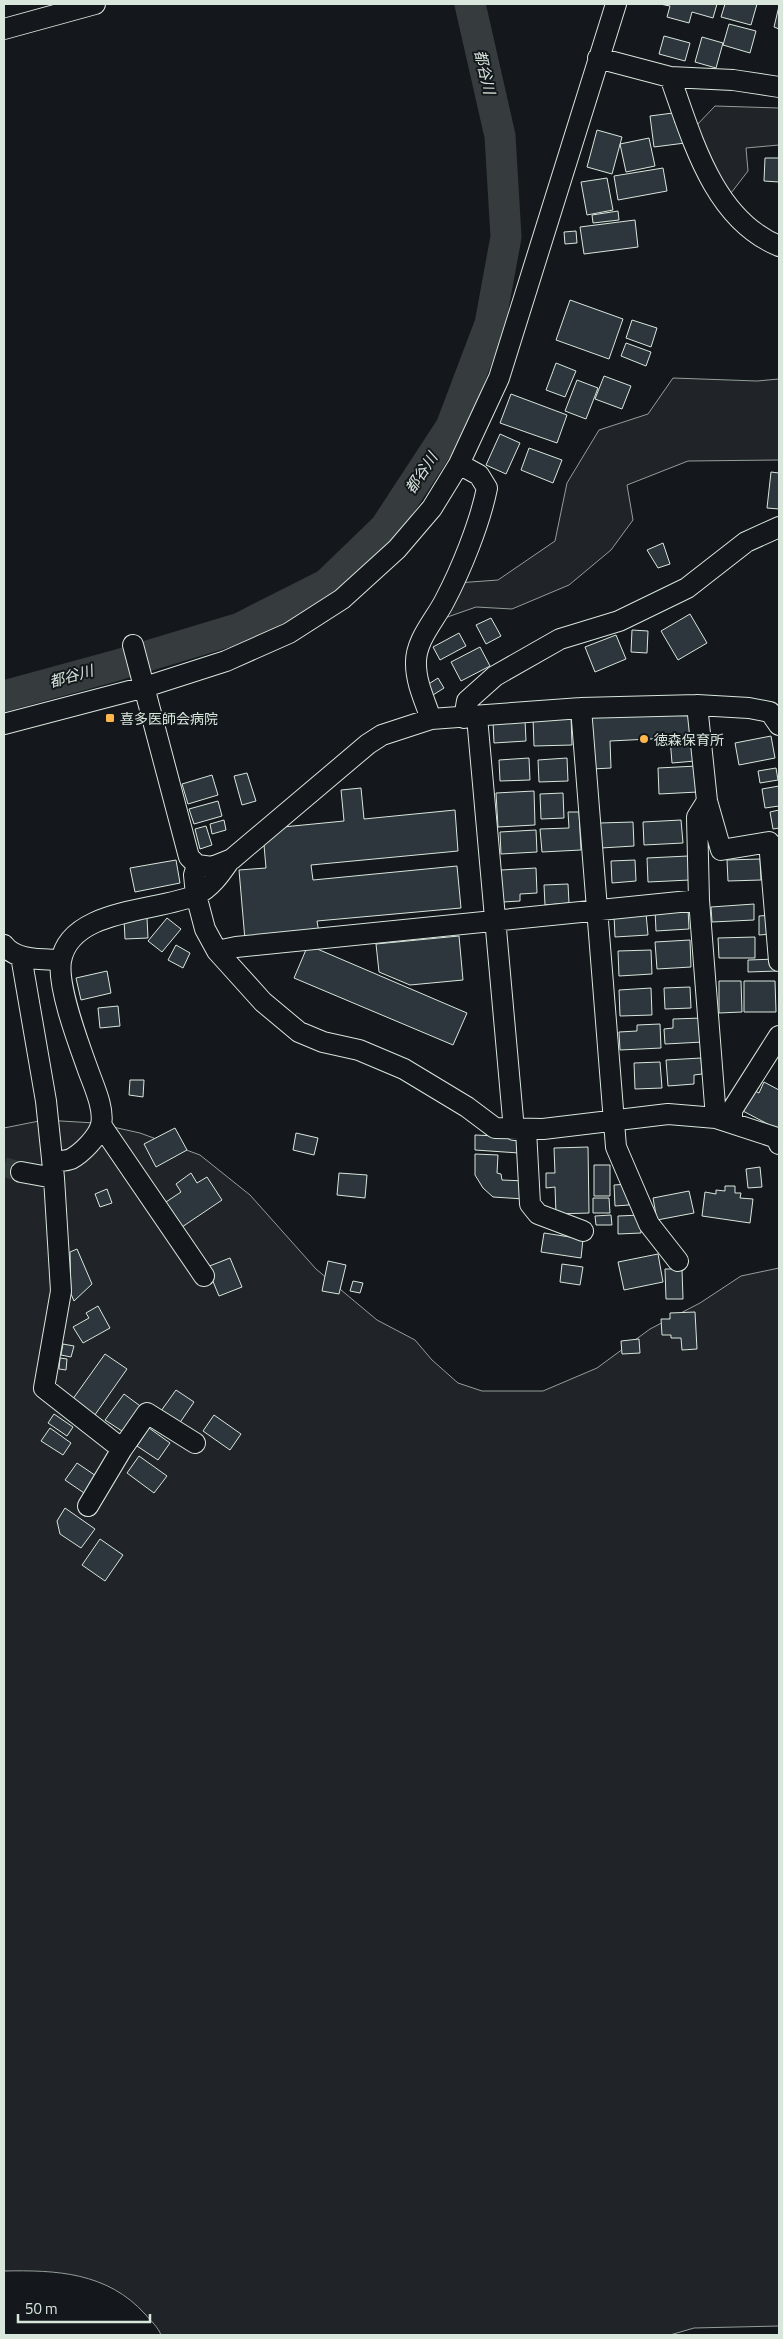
<svg xmlns="http://www.w3.org/2000/svg" width="783" height="2339" font-family="'Titillium Web','Noto Sans JP',sans-serif">
	<rect width="100%" height="100%" fill="#14181c"/>
	<path fill="#202428" stroke="#939e99" d="M 715,106 L 779,108 L 779,145 L 746,148 L 748,171 L 728,197 L 694,128 Z
		M 673,378 L 757,381 L 779,379 L 779,460 L 688,461 L 627,485 L 633,520 L 611,550 L 569,585 L 512,609 L 476,607 L 439,620 L 457,583 L 498,580 L 555,541 L 567,483 L 599,430 L 648,414 Z
		M 44,1120 L 95,1123 L 140,1133 L 200,1155 L 250,1195 L 316,1269 L 377,1320 L 415,1340 L 432,1360 L 458,1383 L 482,1391 L 543,1391 L 597,1368 L 650,1329 L 700,1303 L 741,1276 L 779,1268 L 779,2326 L 694,2328 L 670,2335 L 161,2335 C 158,2327 151,2321 145,2314 C 107,2272 56,2270 4,2271 L 4,1128 Z"/>
	<g fill="none" stroke-linecap="round" stroke-linejoin="round">
		<path stroke="#363b3e" stroke-width="31" d="M 4,696 L 114,666 L 240,628 L 327,584 L 385,528 L 451,427 L 490,324 L 506,237 L 500,136 L 470,4"/>
	</g>
	<path fill="#2c363c" stroke="#d8e6dc" d="M 660,4 L 717,4 L 713,18 L 692,12 L 689,23 L 667,17 L 670,6 Z
		M 725,4 L 757,4 L 751,25 L 721,17 Z
		M 779,6 L 779,29 L 774,27 Z
		M 729,24 L 756,31 L 750,53 L 723,45 Z
		M 664,36 L 690,43 L 685,61 L 659,54 Z
		M 702,37 L 723,43 L 716,68 L 695,62 Z
		M 673,113 L 675,123 L 683,124 L 685,143 L 654,147 L 650,116 Z
		M 597,130 L 622,137 L 612,174 L 587,167 Z
		M 649,138 L 655,166 L 626,172 L 620,144 Z
		M 765,158 L 779,158 L 779,182 L 764,181 Z
		M 663,168 L 667,191 L 618,200 L 614,176 Z
		M 607,178 L 613,210 L 587,215 L 581,182 Z
		M 618,211 L 619,220 L 593,223 L 592,215 Z
		M 635,220 L 638,247 L 584,254 L 580,227 Z
		M 576,231 L 577,243 L 565,244 L 564,232 Z
		M 570,300 L 623,319 L 609,359 L 556,340 Z
		M 632,320 L 657,328 L 651,347 L 626,338 Z
		M 626,343 L 651,352 L 646,366 L 621,356 Z
		M 556,363 L 576,371 L 565,397 L 546,390 Z
		M 604,376 L 631,386 L 622,409 L 595,399 Z
		M 577,380 L 598,388 L 586,419 L 565,411 Z
		M 511,394 L 567,415 L 557,443 L 500,423 Z
		M 500,434 L 520,443 L 506,474 L 486,465 Z
		M 529,448 L 562,460 L 553,483 L 521,470 Z
		M 771,472 L 779,473 L 779,509 L 767,508 Z
		M 663,543 L 670,564 L 658,568 L 647,550 Z
		M 690,614 L 707,643 L 678,660 L 661,631 Z
		M 491,618 L 501,636 L 486,644 L 476,625 Z
		M 632,630 L 648,631 L 647,653 L 631,652 Z
		M 459,633 L 466,646 L 440,660 L 433,647 Z
		M 616,635 L 626,659 L 595,672 L 585,647 Z
		M 480,647 L 490,666 L 461,681 L 451,662 Z
		M 438,678 L 444,688 L 433,695 L 427,685 Z
		M 693,711 L 695,761 L 672,763 L 670,738 L 610,741 L 611,768 L 592,769 L 589,716 Z
		M 571,716 L 572,745 L 534,746 L 533,718 Z
		M 525,720 L 526,741 L 494,743 L 493,722 Z
		M 771,736 L 775,758 L 739,765 L 735,743 Z
		M 529,758 L 530,780 L 500,781 L 499,760 Z
		M 567,758 L 568,781 L 539,782 L 538,760 Z
		M 697,766 L 698,792 L 659,794 L 658,768 Z
		M 776,768 L 778,780 L 760,783 L 758,771 Z
		M 247,773 L 256,801 L 242,805 L 234,776 Z
		M 212,775 L 218,795 L 188,804 L 182,784 Z
		M 779,786 L 779,806 L 765,808 L 762,789 Z
		M 361,788 L 364,819 L 455,810 L 458,851 L 311,865 L 313,880 L 457,866 L 461,908 L 317,921 L 319,933 L 245,940 L 239,870 L 266,868 L 264,845 L 283,827 L 344,821 L 341,790 Z
		M 534,791 L 535,825 L 498,827 L 496,793 Z
		M 563,793 L 564,818 L 541,819 L 540,794 Z
		M 218,801 L 222,816 L 194,824 L 189,809 Z
		M 779,810 L 779,828 L 773,829 L 770,812 Z
		M 568,812 L 579,812 L 581,850 L 542,852 L 540,829 L 569,828 Z
		M 224,820 L 226,830 L 212,834 L 210,824 Z
		M 681,820 L 683,843 L 644,845 L 643,822 Z
		M 633,822 L 634,846 L 601,848 L 600,823 Z
		M 206,826 L 212,845 L 200,849 L 195,829 Z
		M 536,830 L 537,852 L 501,854 L 500,832 Z
		M 688,856 L 690,880 L 648,882 L 647,858 Z
		M 760,859 L 761,880 L 728,881 L 727,860 Z
		M 176,860 L 180,883 L 135,892 L 130,868 Z
		M 635,860 L 636,881 L 612,883 L 611,861 Z
		M 536,868 L 537,893 L 520,894 L 520,901 L 503,902 L 501,870 Z
		M 568,884 L 569,903 L 545,905 L 544,885 Z
		M 754,904 L 754,920 L 712,922 L 711,907 Z
		M 688,908 L 689,929 L 656,931 L 655,910 Z
		M 646,913 L 648,935 L 615,937 L 614,915 Z
		M 773,915 L 773,934 L 759,935 L 759,916 Z
		M 147,918 L 148,938 L 125,939 L 124,919 Z
		M 167,918 L 181,929 L 162,952 L 148,941 Z
		M 459,936 L 463,980 L 410,985 L 379,972 L 376,944 Z
		M 755,937 L 755,958 L 719,958 L 718,938 Z
		M 690,940 L 691,967 L 657,969 L 655,942 Z
		M 176,945 L 190,953 L 183,968 L 168,960 Z
		M 308,945 L 467,1013 L 453,1045 L 294,978 Z
		M 651,950 L 652,974 L 619,976 L 618,951 Z
		M 777,959 L 777,971 L 748,972 L 748,960 Z
		M 107,971 L 111,993 L 81,1000 L 76,978 Z
		M 719,981 L 741,981 L 742,1012 L 719,1013 Z
		M 744,981 L 775,981 L 776,1012 L 744,1012 Z
		M 690,987 L 691,1008 L 665,1009 L 664,988 Z
		M 651,988 L 652,1015 L 620,1016 L 619,990 Z
		M 118,1006 L 120,1026 L 100,1028 L 98,1008 Z
		M 702,1018 L 703,1042 L 665,1044 L 664,1029 L 673,1028 L 673,1019 Z
		M 660,1024 L 661,1048 L 620,1050 L 619,1032 L 637,1031 L 637,1025 Z
		M 701,1058 L 702,1074 L 694,1075 L 694,1084 L 668,1086 L 666,1060 Z
		M 660,1062 L 662,1088 L 635,1089 L 634,1063 Z
		M 130,1080 L 144,1080 L 143,1097 L 129,1095 Z
		M 764,1082 L 779,1090 L 779,1130 L 743,1111 L 753,1090 L 759,1093 Z
		M 175,1128 L 187,1150 L 156,1167 L 144,1144 Z
		M 296,1133 L 318,1138 L 314,1155 L 293,1150 Z
		M 475,1135 L 519,1137 L 519,1153 L 475,1150 Z
		M 588,1147 L 589,1213 L 556,1214 L 555,1187 L 546,1188 L 546,1173 L 555,1173 L 554,1148 Z
		M 475,1154 L 498,1155 L 497,1173 L 501,1174 L 502,1180 L 526,1181 L 524,1199 L 493,1197 L 483,1188 L 475,1175 Z
		M 594,1165 L 610,1165 L 610,1196 L 594,1196 Z
		M 760,1167 L 762,1187 L 748,1188 L 746,1169 Z
		M 191,1173 L 197,1183 L 207,1177 L 222,1200 L 182,1227 L 166,1202 L 181,1192 L 176,1184 Z
		M 339,1173 L 367,1175 L 365,1198 L 337,1195 Z
		M 629,1184 L 629,1205 L 615,1206 L 614,1185 Z
		M 725,1186 L 735,1186 L 735,1193 L 741,1193 L 740,1198 L 753,1199 L 750,1223 L 702,1216 L 705,1192 L 716,1194 L 716,1190 L 725,1191 Z
		M 107,1189 L 112,1203 L 100,1207 L 95,1194 Z
		M 689,1191 L 694,1213 L 657,1220 L 653,1198 Z
		M 593,1198 L 609,1198 L 610,1213 L 593,1213 Z
		M 611,1215 L 612,1225 L 596,1225 L 595,1216 Z
		M 641,1215 L 641,1233 L 618,1234 L 618,1216 Z
		M 544,1233 L 583,1239 L 581,1258 L 541,1252 Z
		M 77,1249 L 92,1284 L 74,1301 L 71,1294 L 70,1252 Z
		M 658,1254 L 663,1282 L 624,1290 L 618,1262 Z
		M 230,1258 L 242,1287 L 219,1296 L 207,1267 Z
		M 328,1261 L 346,1265 L 339,1294 L 322,1291 Z
		M 562,1264 L 583,1267 L 580,1285 L 560,1282 Z
		M 665,1269 L 682,1269 L 683,1299 L 666,1299 Z
		M 353,1281 L 363,1283 L 360,1293 L 350,1291 Z
		M 98,1306 L 110,1328 L 83,1343 L 73,1327 L 89,1318 L 86,1313 Z
		M 695,1312 L 697,1349 L 682,1350 L 681,1338 L 671,1338 L 671,1335 L 662,1335 L 661,1319 L 670,1319 L 670,1313 Z
		M 639,1339 L 640,1353 L 622,1354 L 621,1341 Z
		M 63,1344 L 74,1346 L 71,1357 L 61,1355 Z
		M 105,1354 L 127,1369 L 92,1419 L 70,1403 Z
		M 60,1358 L 67,1359 L 66,1370 L 59,1369 Z
		M 176,1390 L 194,1402 L 179,1424 L 161,1411 Z
		M 124,1394 L 143,1408 L 125,1433 L 105,1420 Z
		M 54,1414 L 73,1427 L 67,1436 L 48,1423 Z
		M 214,1415 L 241,1434 L 230,1450 L 203,1431 Z
		M 50,1428 L 71,1443 L 63,1455 L 41,1441 Z
		M 149,1428 L 170,1443 L 158,1460 L 137,1446 Z
		M 139,1456 L 167,1476 L 154,1493 L 127,1473 Z
		M 77,1463 L 99,1478 L 87,1495 L 65,1480 Z
		M 65,1508 L 95,1529 L 81,1548 L 60,1534 L 57,1521 Z
		M 100,1539 L 123,1555 L 105,1581 L 82,1565 Z"/>
	<g fill="none" stroke-linecap="round" stroke-linejoin="round">
		<path stroke="#313739" stroke-width="20" stroke-dasharray="20 10" stroke-linecap="butt" d="M 4,1167 L 21,1172"/>
		<g stroke="#d8e6dc" stroke-width="22">
			<path id="minor" d="M 4,29 L 95,4
				M 598,58 L 670,77 L 733,80 L 779,87
				M 670,77 C 692,138 713,219 779,246
				M 133,645 L 189,857 L 197,865 L 212,867 L 232,859 L 368,744 L 382,735 L 431,719 L 581,708 L 697,705 L 749,708 L 770,712 L 779,725
				M 697,705 L 707,801 L 721,850 L 769,842 L 779,961
				M 581,708 L 616,1147 L 649,1224 L 678,1261
				M 477,717 L 514,1130
				M 464,718 L 467,701 L 495,676 L 560,639 L 619,621 L 687,588 L 746,542 L 779,527
				M 431,719 C 425,701 416,683 416,664 C 415,641 434,621 444,602 C 461,570 480,523 487,488 L 479,475 L 459,464
				M 4,724 L 145,687 L 226,661 L 289,633 L 342,599 L 397,549 L 432,508 L 459,464 L 499,378 L 616,4
				M 707,801 L 697,817 L 699,900 L 716,1118
				M 197,865 L 194,875 L 196,895 L 205,929 L 217,951 L 263,1002 L 299,1032 L 323,1042 L 359,1050 L 404,1069 L 467,1107 L 495,1128 L 543,1129 L 668,1114 L 716,1118 L 777,1138 L 779,1144
				M 4,945 C 16,961 42,959 61,960
				M 217,951 L 236,947 L 699,900
				M 21,956 L 46,1101 L 54,1178 L 61,1291 L 44,1388 L 122,1449 L 88,1506
				M 732,1122 L 732,1110 L 779,1036
				M 101,1125 L 204,1276
				M 526,1130 L 530,1204 L 538,1214 L 583,1231
				M 53,1162 C 58,1161 66,1161 71,1159 C 82,1153 98,1137 101,1125 C 105,1108 92,1082 87,1067 C 78,1042 57,986 61,961 C 70,908 157,912 196,895 C 211,888 221,873 230,860
				M 21,1172 L 54,1178
				M 122,1449 L 147,1413 L 195,1443"/>
		</g>
		<use href="#minor" stroke="#14181c" stroke-width="20"/>
	</g>
	<g fill="#ffb74d" stroke="#14181c" stroke-width="2">
		<rect x="105" y="713" width="10" height="10" rx="2.5"/>
		<circle cx="644" cy="739" r="5"/>
	</g>
	<g text-anchor="middle" dominant-baseline="central" stroke-width="4" stroke-linejoin="round" paint-order="stroke">
		<g font-size="14" fill="#d8e6dc" stroke="#14181c" text-anchor="start">
			<text x="120" y="718">喜多医師会病院</text>
			<text x="654" y="739">徳森保育所</text>
		</g>
		<g font-size="15" font-style="italic" fill="#d8e6dc" stroke="#14181c">
			<text transform="translate(485 72) rotate(77)">都谷川</text>
			<text transform="translate(421 473) rotate(-57)">都谷川</text>
			<text transform="translate(71 676) rotate(-16)">都谷川</text>
		</g>
	</g>
	<rect width="783" height="2339" fill="none" stroke="#d8e6dc" stroke-width="10"/>
	<path d="M18 2314v8h132v-8" fill="none" stroke="#d8e6dc" stroke-width="2.5"/>
	<text x="25" y="2314" font-size="15" fill="#d8e6dc" stroke="#14181c" stroke-width="4" paint-order="stroke">50 m</text>
</svg>
